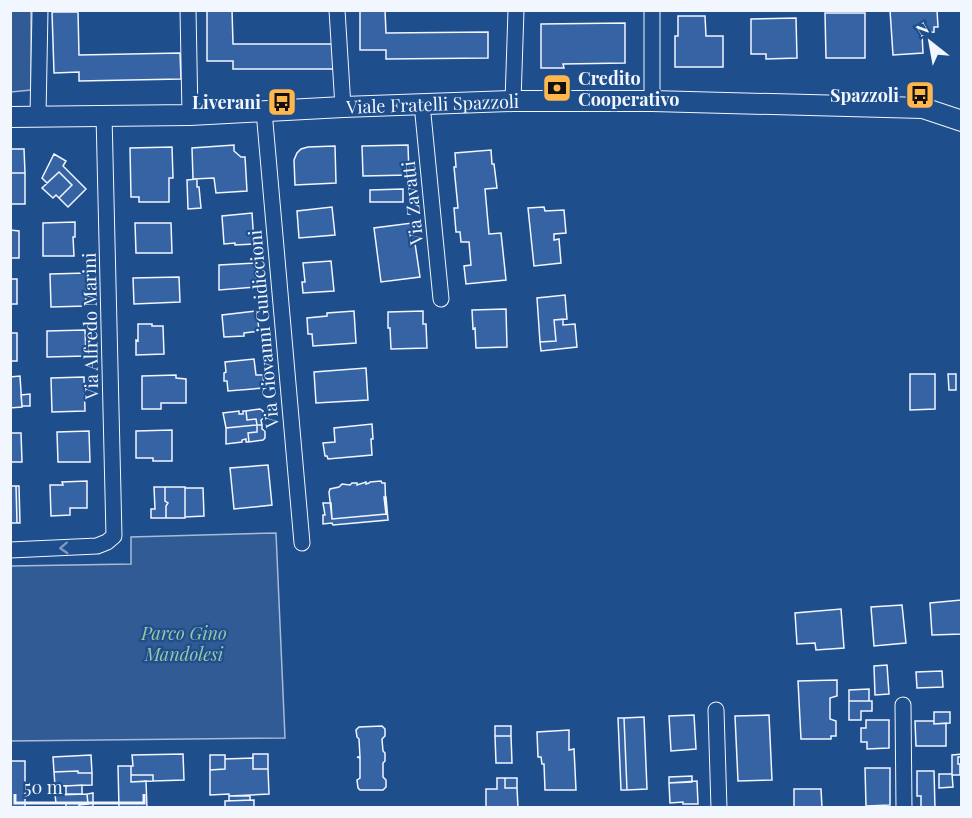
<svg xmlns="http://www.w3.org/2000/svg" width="972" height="818" font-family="'Playfair Display',serif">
	<rect width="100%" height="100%" fill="#1f4e8c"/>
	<path fill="#305b95" stroke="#a8bbd7" stroke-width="1.5" d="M 11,11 L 31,11 L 31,90 L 11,92 Z
		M 276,533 L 285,738 L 11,741 L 11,566 L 131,564 L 131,537 Z"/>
	<path fill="#3563a3" stroke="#f2f6ff" stroke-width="1.5" d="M 207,10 L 232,10 L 233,44 L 334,44 L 334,69 L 233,69 L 233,61 L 207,61 Z
		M 360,10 L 385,10 L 386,33 L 488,32 L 488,58 L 386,59 L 386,50 L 360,50 Z
		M 890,10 L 937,10 L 938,27 L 934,27 L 934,32 L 922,33 L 923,53 L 893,55 Z
		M 52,12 L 78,12 L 79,55 L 180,53 L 181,79 L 79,81 L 79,72 L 54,73 Z
		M 825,13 L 865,13 L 865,58 L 826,58 Z
		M 678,16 L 705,16 L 706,36 L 723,36 L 723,67 L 675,67 L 675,36 L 678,36 Z
		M 796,18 L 797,58 L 766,59 L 766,54 L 751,54 L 751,19 Z
		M 625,23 L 625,63 L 563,64 L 564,68 L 541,68 L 541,24 Z
		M 234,145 L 234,151 L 241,157 L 245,157 L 247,191 L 216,193 L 214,178 L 193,179 L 192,148 Z
		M 408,145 L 409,175 L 363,176 L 362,146 Z
		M 335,146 L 336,183 L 295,185 L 294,160 L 297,153 L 301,149 L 308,147 Z
		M 172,147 L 173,178 L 169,178 L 169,202 L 139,202 L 139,197 L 131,197 L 130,148 Z
		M 10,149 L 24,149 L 25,173 L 10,173 Z
		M 491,150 L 492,164 L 494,164 L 497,188 L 485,189 L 489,234 L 501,233 L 506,280 L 466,284 L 464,266 L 471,265 L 469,242 L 461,242 L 460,232 L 456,232 L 454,208 L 458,208 L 454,167 L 456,167 L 455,153 Z
		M 54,154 L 66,161 L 63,166 L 86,189 L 68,207 L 59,198 L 72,185 L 59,172 L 47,183 L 42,178 Z
		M 59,172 L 72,185 L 59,198 L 56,195 L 53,198 L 42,188 Z
		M 10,173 L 25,173 L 25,204 L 10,204 Z
		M 197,179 L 197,187 L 199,187 L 201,208 L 188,209 L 187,180 Z
		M 403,189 L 403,202 L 370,202 L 370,190 Z
		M 332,207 L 335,235 L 299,238 L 297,211 Z
		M 544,207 L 545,211 L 564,210 L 566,233 L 554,234 L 554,240 L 559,239 L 561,263 L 534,266 L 528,208 Z
		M 252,213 L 254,244 L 235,245 L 235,243 L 224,244 L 222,216 Z
		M 75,222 L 75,237 L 73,237 L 74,256 L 43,256 L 43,223 Z
		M 135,223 L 171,223 L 172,253 L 136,253 Z
		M 412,223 L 420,277 L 381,282 L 374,228 Z
		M 10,230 L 19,231 L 19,258 L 10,258 Z
		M 331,261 L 334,291 L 303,293 L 302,282 L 305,282 L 303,263 Z
		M 255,263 L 257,287 L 219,290 L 219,265 Z
		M 86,273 L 86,306 L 51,307 L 50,274 Z
		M 179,277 L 180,302 L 134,304 L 133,278 Z
		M 10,279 L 17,279 L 17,304 L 10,304 Z
		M 565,295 L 567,319 L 554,320 L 556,341 L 540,342 L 537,298 Z
		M 506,309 L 507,347 L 476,348 L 475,328 L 473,329 L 472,310 Z
		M 257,311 L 259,331 L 244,333 L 244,336 L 224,337 L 222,315 Z
		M 354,311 L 356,343 L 313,346 L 312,334 L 308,334 L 307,318 L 327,316 L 327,313 Z
		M 423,311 L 423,324 L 426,324 L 427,348 L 391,349 L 390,328 L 388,328 L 388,312 Z
		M 563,319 L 563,325 L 575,324 L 577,347 L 541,351 L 540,342 L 556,341 L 554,320 Z
		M 138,324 L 152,324 L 152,326 L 163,326 L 164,354 L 136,355 L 136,340 L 138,341 Z
		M 85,330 L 86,356 L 47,357 L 47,331 Z
		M 10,333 L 17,333 L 17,361 L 10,361 Z
		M 254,359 L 256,375 L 263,375 L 264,388 L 228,391 L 227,381 L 224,381 L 224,373 L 226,372 L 225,362 Z
		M 366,368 L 368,400 L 316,403 L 314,372 Z
		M 910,374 L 935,374 L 935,409 L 910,410 Z
		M 948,374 L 956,374 L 956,390 L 949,390 Z
		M 176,375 L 176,378 L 186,379 L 186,403 L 161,403 L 161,409 L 142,409 L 142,376 Z
		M 20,376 L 22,407 L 10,408 L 10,377 Z
		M 84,377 L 85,411 L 52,412 L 51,378 Z
		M 30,394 L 30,406 L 22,406 L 21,395 Z
		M 260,409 L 263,411 L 264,418 L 261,420 L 262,425 L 257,425 L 256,419 L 247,420 L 246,411 Z
		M 239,411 L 239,414 L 243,414 L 243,411 L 246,411 L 247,420 L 256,419 L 257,425 L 226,428 L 223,413 Z
		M 372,424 L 373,439 L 371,439 L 372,455 L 328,459 L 327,456 L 325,456 L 323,443 L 335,442 L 334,428 Z
		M 257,425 L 262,425 L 262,429 L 265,431 L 265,438 L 263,440 L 249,442 L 248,433 L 257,432 Z
		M 257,425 L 257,432 L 248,433 L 249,442 L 246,442 L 246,439 L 242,440 L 242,442 L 226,444 L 226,428 Z
		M 172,430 L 172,461 L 153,461 L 153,458 L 136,458 L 136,431 Z
		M 89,431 L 90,462 L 58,462 L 57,432 Z
		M 10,433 L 21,433 L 22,462 L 10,462 Z
		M 268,465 L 272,505 L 234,509 L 230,468 Z
		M 87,481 L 87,508 L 70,508 L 70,515 L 51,516 L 50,485 L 63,485 L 62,482 Z
		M 381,481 L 382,483 L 385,483 L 386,514 L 332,519 L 329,492 L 330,489 L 339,487 L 342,484 L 350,485 L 352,483 L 357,483 L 357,485 L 366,482 L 366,484 L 369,483 L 370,482 Z
		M 10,486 L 16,486 L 17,523 L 10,523 Z
		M 16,486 L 19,486 L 20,523 L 17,523 Z
		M 154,487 L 165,487 L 165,501 L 168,503 L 166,506 L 166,518 L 151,518 L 151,509 L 155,509 Z
		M 165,487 L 185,487 L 185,518 L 166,518 L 166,506 L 168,503 L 165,501 Z
		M 185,488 L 203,488 L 204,516 L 185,517 Z
		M 384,497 L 386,497 L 388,520 L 333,525 L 332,523 L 323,524 L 323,515 L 325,515 L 323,503 L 331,503 L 332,519 L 386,514 Z
		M 961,600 L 962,634 L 932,635 L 930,603 Z
		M 902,605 L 906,643 L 874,646 L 871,607 Z
		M 841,609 L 844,648 L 816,650 L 815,643 L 797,644 L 795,613 Z
		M 887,665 L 889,694 L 875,695 L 874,666 Z
		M 942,671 L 943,687 L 917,688 L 916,672 Z
		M 837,680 L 837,696 L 830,698 L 830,719 L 836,721 L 836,736 L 831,736 L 831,739 L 801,739 L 798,681 Z
		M 869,689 L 869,701 L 849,701 L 849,690 Z
		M 849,701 L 872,701 L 872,711 L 861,711 L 861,720 L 849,720 Z
		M 934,712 L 950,712 L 950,723 L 934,724 Z
		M 694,715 L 696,749 L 671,751 L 669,716 Z
		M 769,715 L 772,780 L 738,781 L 735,716 Z
		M 644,717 L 647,789 L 627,790 L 624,718 Z
		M 618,718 L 624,718 L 627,790 L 621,790 Z
		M 866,720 L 889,720 L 889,748 L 867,749 L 867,742 L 861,742 L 861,728 L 866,728 Z
		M 915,721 L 934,721 L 934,724 L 946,723 L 946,746 L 916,746 Z
		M 382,726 L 385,729 L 385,736 L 382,739 L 383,751 L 385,753 L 385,761 L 383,763 L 383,777 L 386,780 L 386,787 L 383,790 L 360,790 L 358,788 L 357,780 L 360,778 L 360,758 L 357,757 L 360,757 L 359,739 L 357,737 L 356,730 L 359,727 Z
		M 495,726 L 511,726 L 511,736 L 495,736 Z
		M 569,730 L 569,750 L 574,749 L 576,790 L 545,790 L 544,764 L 542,764 L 541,757 L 538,757 L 537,732 Z
		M 495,736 L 511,736 L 512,763 L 496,763 Z
		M 183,754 L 184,780 L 153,781 L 153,775 L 131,775 L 131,766 L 133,766 L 132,755 Z
		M 253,754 L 268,754 L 268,769 L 253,769 Z
		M 962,754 L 962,757 L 958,757 L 958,764 L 960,764 L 960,775 L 952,775 L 952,755 Z
		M 91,755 L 92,773 L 78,773 L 78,771 L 54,772 L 53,757 Z
		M 210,755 L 225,755 L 225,769 L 210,770 Z
		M 253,758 L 253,769 L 268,769 L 269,794 L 229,796 L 229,794 L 210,795 L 210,770 L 225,769 L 225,759 Z
		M 10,761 L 25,761 L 25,808 L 10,808 Z
		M 118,766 L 131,766 L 131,782 L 146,781 L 147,808 L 119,808 Z
		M 865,768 L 890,768 L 890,805 L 866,806 Z
		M 78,771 L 78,773 L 92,773 L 92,785 L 55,786 L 54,772 Z
		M 917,771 L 934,771 L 935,808 L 921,808 L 921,796 L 917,796 Z
		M 939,774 L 952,774 L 953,787 L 939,788 Z
		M 131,775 L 153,775 L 153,781 L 131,782 Z
		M 692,776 L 692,782 L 669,783 L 669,777 Z
		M 497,778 L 505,778 L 505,788 L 517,788 L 518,808 L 486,808 L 486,789 L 497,789 Z
		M 505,778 L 517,778 L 517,788 L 505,788 Z
		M 697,781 L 698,804 L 683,804 L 683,802 L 670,803 L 669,783 Z
		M 82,785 L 82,794 L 66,794 L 66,786 Z
		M 794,789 L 821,789 L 822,808 L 794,808 Z
		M 93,793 L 93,808 L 79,808 L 79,805 L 88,804 L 87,794 Z
		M 87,794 L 88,804 L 79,805 L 79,808 L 66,808 L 66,803 L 56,803 L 55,795 Z
		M 229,796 L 250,796 L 250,800 L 229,801 Z
		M 254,800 L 254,808 L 225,808 L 225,801 Z"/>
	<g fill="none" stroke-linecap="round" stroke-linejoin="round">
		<g stroke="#f2f6ff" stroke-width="17">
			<path id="minor" d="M 188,10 L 190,115
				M 337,10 L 343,107
				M 513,101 L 516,10
				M 652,101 L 652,10
				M 422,104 L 441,299
				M 264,111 L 302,543
				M 38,116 L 40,10
				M 10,550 L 97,546 L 107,542 L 114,536 L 104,115
				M 903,705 L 904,808
				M 716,710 L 719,808"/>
		</g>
		<g stroke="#f2f6ff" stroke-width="22">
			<g id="tertiary">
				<path id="s1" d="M 10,117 L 190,115 L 343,107 L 513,101 L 652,101 L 923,108 L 962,121"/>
			</g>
		</g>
		<use href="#minor" stroke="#1f4e8c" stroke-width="15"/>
		<use href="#tertiary" stroke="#1f4e8c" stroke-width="20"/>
	</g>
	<defs><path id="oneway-chevron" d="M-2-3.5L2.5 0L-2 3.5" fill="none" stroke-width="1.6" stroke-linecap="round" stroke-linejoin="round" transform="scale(1.5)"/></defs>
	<use stroke="#7e9ac0" href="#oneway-chevron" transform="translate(64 548) rotate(177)"/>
	<defs>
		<g id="bank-square" transform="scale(1.5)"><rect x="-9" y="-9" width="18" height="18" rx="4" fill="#ffb74d" stroke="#1f4e8c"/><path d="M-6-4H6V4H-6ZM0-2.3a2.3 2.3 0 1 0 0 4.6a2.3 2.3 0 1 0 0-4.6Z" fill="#111"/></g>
		<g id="bus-square" transform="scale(1.5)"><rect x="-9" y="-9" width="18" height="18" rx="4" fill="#ffb74d" stroke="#1f4e8c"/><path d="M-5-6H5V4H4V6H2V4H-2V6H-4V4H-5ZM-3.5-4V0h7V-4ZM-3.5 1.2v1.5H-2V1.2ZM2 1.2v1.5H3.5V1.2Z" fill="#111"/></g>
	</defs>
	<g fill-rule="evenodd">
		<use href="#bank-square" x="557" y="88"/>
		<use href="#bus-square" x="920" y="95"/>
		<use href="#bus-square" x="282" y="102"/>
	</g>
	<g text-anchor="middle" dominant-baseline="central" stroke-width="4.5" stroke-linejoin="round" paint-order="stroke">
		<g font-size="18" font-weight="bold" fill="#f2f6ff" stroke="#1f4e8c" text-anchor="end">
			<text x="578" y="78" text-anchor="start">Credito<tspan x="578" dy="21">Cooperativo</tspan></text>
			<text x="899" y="95">Spazzoli</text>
			<text x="261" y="102">Liverani</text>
		</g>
		<g font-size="18" fill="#f2f6ff" stroke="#1f4e8c">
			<text stroke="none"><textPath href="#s1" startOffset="423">Viale Fratelli Spazzoli</textPath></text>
			<text transform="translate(412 203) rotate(-96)">Via Zavatti</text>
			<text transform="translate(90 326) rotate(-91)">Via Alfredo Marini</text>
			<text transform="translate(263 329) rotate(-95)">Via Giovanni Guidiccioni</text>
		</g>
		<g font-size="18" font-style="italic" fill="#97c8a6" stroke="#1f4e8c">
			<text x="184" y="633">Parco Gino<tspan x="184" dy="21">Mandolesi</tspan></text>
		</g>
	</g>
	<rect width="972" height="818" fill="none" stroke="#f2f6ff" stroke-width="24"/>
	<g transform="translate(930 42) rotate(329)" stroke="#1f4e8c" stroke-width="4.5" paint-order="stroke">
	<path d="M0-4.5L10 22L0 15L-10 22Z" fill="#f2f6ff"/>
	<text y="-9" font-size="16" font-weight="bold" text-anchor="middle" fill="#f2f6ff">N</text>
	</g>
	<path d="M15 794v9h129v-9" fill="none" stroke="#f2f6ff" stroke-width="3"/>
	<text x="24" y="794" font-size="18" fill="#f2f6ff" stroke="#1f4e8c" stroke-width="4.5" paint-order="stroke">50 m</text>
</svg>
